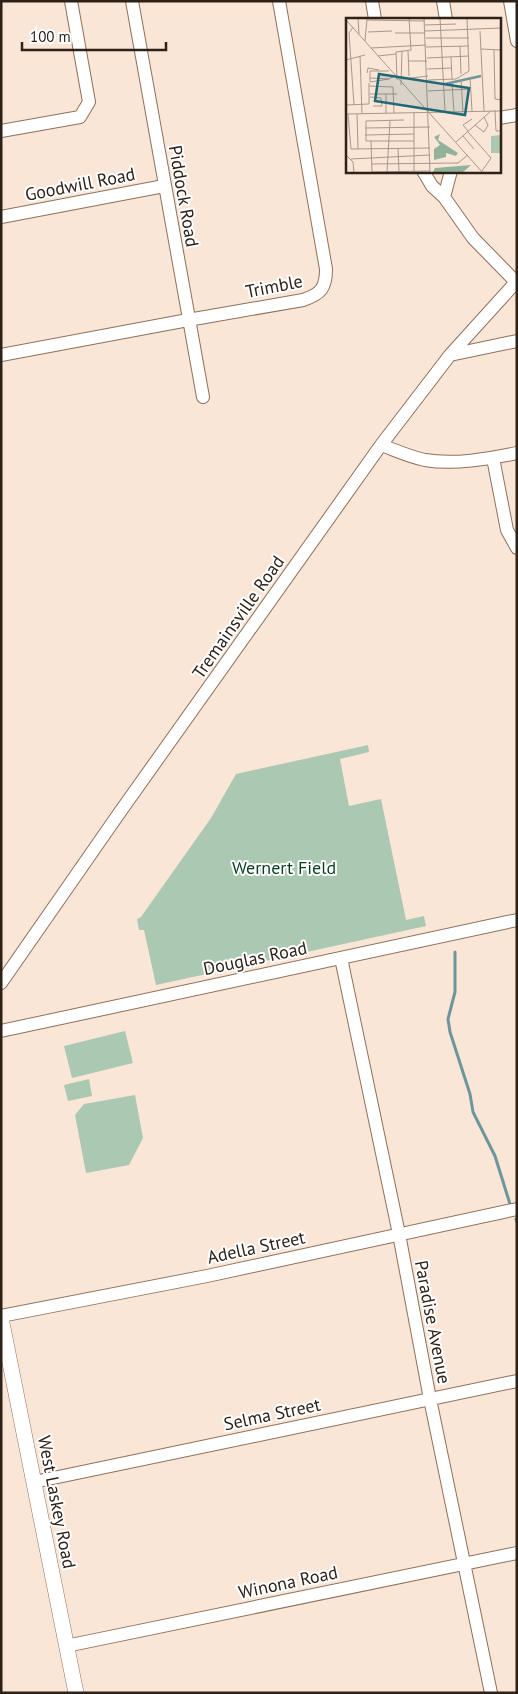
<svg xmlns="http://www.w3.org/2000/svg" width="518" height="1694" font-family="'PT Sans',sans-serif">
	<rect width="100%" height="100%" fill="#fae6d7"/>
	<path fill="#aac8b2" d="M 368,745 L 369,752 L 340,759 L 349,806 L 381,799 L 406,920 L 424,916 L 426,926 L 156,985 L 144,930 L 139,930 L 137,919 L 141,917 L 211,818 L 236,774 Z
		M 125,1031 L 133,1063 L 72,1078 L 64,1046 Z
		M 89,1079 L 92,1096 L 68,1101 L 64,1085 Z
		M 135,1095 L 143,1138 L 129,1165 L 86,1173 L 75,1115 L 84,1104 Z"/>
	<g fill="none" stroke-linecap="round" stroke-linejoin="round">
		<path stroke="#6c969e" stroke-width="3" d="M 455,952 L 455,992 L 448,1019 L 450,1032 L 470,1094 L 473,1112 L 495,1156 L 510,1204
			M 516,1219 L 517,1222"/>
		<g stroke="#8e705a" stroke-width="14">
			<path id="minor" d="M 132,1 L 203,397
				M 372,1 L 375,19
				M 443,1 L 446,19
				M 510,1 L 517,41
				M 499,118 L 517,115
				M 1,131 L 80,117 L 89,102 L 71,1
				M 423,171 L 432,186 L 444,197
				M 451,171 L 444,197 L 473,238 L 516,282
				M 1,217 L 164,186
				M 1,355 L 188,320 L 303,300 C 321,294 326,288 326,269 L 279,1
				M 450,355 L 517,341
				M 381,445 C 395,450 410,457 425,460 C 454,465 488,459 517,453
				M 493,458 L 507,530 L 517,548
				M 341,958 L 399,1234 L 430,1399 L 491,1693
				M 1,983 L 120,812 L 381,445 L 450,355 L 517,281
				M 1,1031 L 517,920
				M 1,1316 L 207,1276 L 517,1209
				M 34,1482 L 517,1381
				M 66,1646 L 517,1553"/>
		</g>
		<g stroke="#8e705a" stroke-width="16">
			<path id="major" d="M 1,1318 L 76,1693"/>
		</g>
		<use href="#minor" stroke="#fff" stroke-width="12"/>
		<use href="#major" stroke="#fff" stroke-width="15"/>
	</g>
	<g text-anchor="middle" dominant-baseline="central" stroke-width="4" stroke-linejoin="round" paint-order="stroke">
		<g font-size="18" fill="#2d2118" stroke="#fff">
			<text transform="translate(80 184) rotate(-11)">Goodwill Road</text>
			<text transform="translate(184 196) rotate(80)">Piddock Road</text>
			<text transform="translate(274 286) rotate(-11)">Trimble</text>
			<text transform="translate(238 617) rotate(-55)">Tremainsville Road</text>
			<text transform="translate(255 958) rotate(-12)">Douglas Road</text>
			<text transform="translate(256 1247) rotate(-12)">Adella Street</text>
			<text transform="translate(433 1322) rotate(79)">Paradise Avenue</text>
			<text transform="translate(272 1414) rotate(-12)">Selma Street</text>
			<text transform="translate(57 1502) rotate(79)">West Laskey Road</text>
			<text transform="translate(288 1582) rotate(-12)">Winona Road</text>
		</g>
		<g font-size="18" fill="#073f20" stroke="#fff">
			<text x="284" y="867">Wernert Field</text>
		</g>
	</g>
	<g transform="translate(346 18)">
		<rect width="155" height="155" fill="#fae6d7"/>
		<path d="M 155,117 L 155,135 L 145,135 L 145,118 Z" fill="#aac8b2"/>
		<path d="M 94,116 L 92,122 L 112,135 L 110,138 L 100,135 L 100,139 L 88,142 L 88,131 L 94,127 L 88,119 ZM 125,147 L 116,155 L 87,154 L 89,150 Z" fill="#93b29c"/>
		<path fill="none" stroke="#6c969e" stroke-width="2.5" d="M 99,66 L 135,58"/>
		<path fill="none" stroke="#a8978b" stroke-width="1" d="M 12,0 L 13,16M 78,0 L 84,155M 94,0 L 99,94M 0,2 L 137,155M 21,2 L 79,3M 79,7 L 110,6M 7,9 L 3,15 L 8,87M 79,13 L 155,10M 134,13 L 138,93M 22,14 L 46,13M 49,15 L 79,15M 80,20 L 123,20M 19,23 L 21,1M 114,28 L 115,56M 80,29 L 123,28M 25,30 L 80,27M 135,31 L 155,32M 148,32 L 149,81 L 155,82M 62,33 L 63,58M 14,38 L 16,96M 32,38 L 50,36M 105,39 L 106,61M 81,40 L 123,38M 0,42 L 19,37M 62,43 L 81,43M 81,51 L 106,50M 43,53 L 24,53 L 24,60 L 43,61 L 48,58M 21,55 L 22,50 L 33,52M 124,59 L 126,93M 24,60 L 24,64 L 43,61M 57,61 L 82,58M 51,62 L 50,34 L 65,32 L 63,0M 82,62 L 110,61 L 123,53 L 121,0M 115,62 L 117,94M 106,65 L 108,94M 55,67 L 56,33M 23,68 L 47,69 L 48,95M 82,73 L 125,71M 24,76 L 51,76M 40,76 L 40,95M 24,79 L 35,80 L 36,88 L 27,88M 0,87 L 23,86 L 23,65M 149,92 L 150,113 L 155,113M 68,95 L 68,154M 0,96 L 155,93M 2,96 L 5,131 L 84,130M 11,96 L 12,131M 58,102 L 20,103 L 20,123 L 68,123M 129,107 L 138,114 L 142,107 L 138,99M 19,110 L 84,109M 122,113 L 117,107 L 126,101M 122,114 L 145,140 L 136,153M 19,117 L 68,116M 117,118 L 128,131M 25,123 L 26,154 L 84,153M 110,124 L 145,93M 52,130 L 53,153M 0,137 L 7,144 L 8,155M 5,141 L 84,137M 25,146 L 112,145 L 122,137M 41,154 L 44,103"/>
		<path fill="#216876" fill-opacity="0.15" stroke="#216876" stroke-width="2.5" d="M 33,56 L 123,70 L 119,97 L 29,83 Z"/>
		<rect width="155" height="155" fill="none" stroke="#2d2118" stroke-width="2.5"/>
	</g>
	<rect width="518" height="1694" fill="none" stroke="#2d2118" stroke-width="5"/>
	<path d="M22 42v8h144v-8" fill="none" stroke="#2d2118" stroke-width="2.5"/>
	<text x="30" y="42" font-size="15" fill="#2d2118" stroke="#ffffff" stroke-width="4" paint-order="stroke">100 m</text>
</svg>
